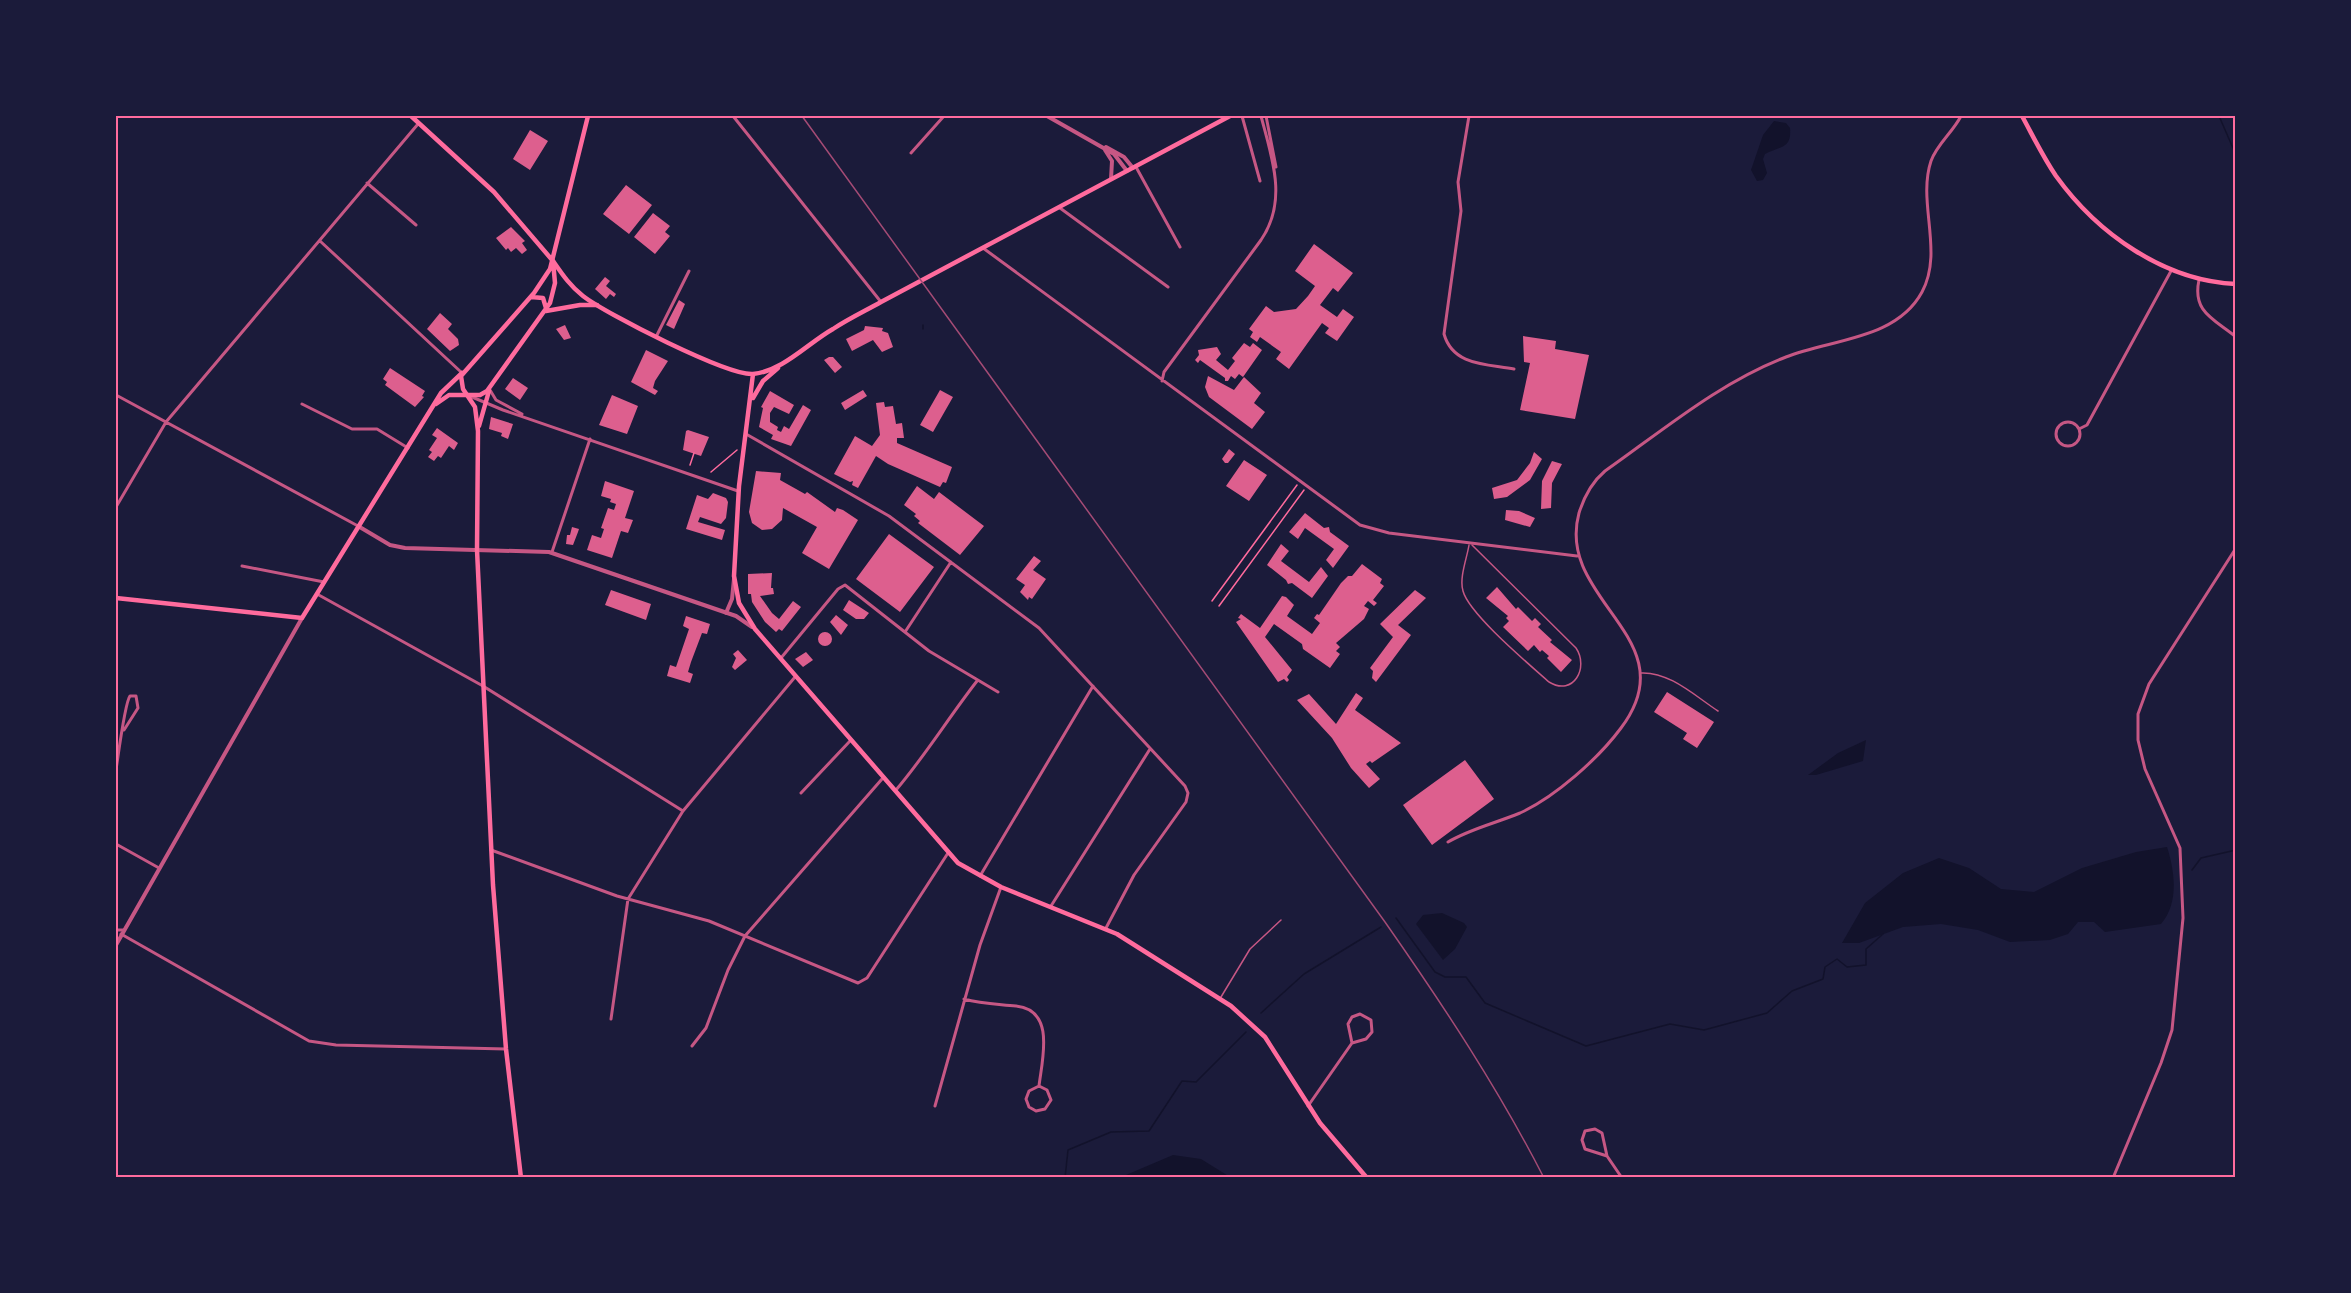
<svg xmlns="http://www.w3.org/2000/svg" width="2351" height="1293" font-family="Lato,sans-serif">
	<rect width="100%" height="100%" fill="#1b1b3a"/>
	<path fill="#12122b" d="M 1774,121 L 1786,123 L 1790,128 C 1792,149 1780,146 1765,154 L 1763,159 L 1767,173 L 1763,180 L 1757,181 L 1751,170 L 1763,135 Z
		M 1866,740 L 1863,761 L 1816,775 L 1808,775 L 1838,753 Z
		M 2167,847 C 2175,872 2179,903 2161,924 L 2105,932 L 2094,922 L 2078,922 L 2068,934 L 2050,940 L 2010,942 L 1978,930 L 1941,924 L 1903,927 L 1859,943 L 1842,943 L 1865,903 L 1903,873 L 1939,858 L 1969,868 L 2001,889 L 2034,892 L 2082,868 L 2136,852 Z
		M 1442,913 L 1464,923 L 1467,927 L 1455,949 L 1443,960 L 1416,924 L 1423,915 Z
		M 1173,1155 L 1201,1159 L 1230,1177 L 1075,1177 L 1126,1175 Z"/>
	<g fill="none" stroke-linecap="round" stroke-linejoin="round">
		<path stroke="#12122b" stroke-width="1.5" d="M 2219,116 L 2236,155
			M 923,325 L 923,329
			M 2192,870 L 2201,858 L 2236,850
			M 1396,918 L 1435,972 L 1445,977 L 1466,977 L 1485,1003 L 1586,1046 L 1670,1024 L 1704,1030 L 1767,1013 L 1792,991 L 1823,979 L 1825,967 L 1837,959 L 1847,967 L 1866,965 L 1866,949 L 1883,934
			M 1261,1013 L 1304,974 L 1381,927
			M 1065,1178 L 1068,1150 L 1111,1132 L 1149,1131 L 1182,1081 L 1196,1082 L 1246,1032"/>
	</g>
	<path fill="#dd5f8e" d="M 530,130 L 548,141 L 530,170 L 513,159 Z
		M 626,185 L 652,205 L 629,234 L 603,214 Z
		M 653,213 L 670,226 L 665,232 L 670,236 L 655,254 L 634,237 Z
		M 511,227 L 525,241 L 522,243 L 527,250 L 522,254 L 516,248 L 511,252 L 508,248 L 506,250 L 496,238 Z
		M 1314,244 L 1353,273 L 1338,292 L 1333,288 L 1320,305 L 1337,317 L 1343,309 L 1354,317 L 1337,341 L 1325,333 L 1329,328 L 1322,323 L 1289,369 L 1276,359 L 1281,352 L 1260,337 L 1257,342 L 1250,337 L 1253,332 L 1249,329 L 1266,306 L 1274,312 L 1296,309 L 1308,296 L 1315,286 L 1295,271 Z
		M 605,277 L 610,281 L 606,286 L 616,294 L 614,297 L 610,294 L 606,299 L 595,289 Z
		M 679,300 L 685,304 L 674,329 L 666,325 Z
		M 440,313 L 452,324 L 448,329 L 458,339 L 459,345 L 450,351 L 427,329 Z
		M 565,325 L 571,338 L 564,340 L 556,329 Z
		M 865,326 L 883,328 L 882,331 L 888,333 L 893,347 L 882,352 L 873,340 L 852,351 L 846,339 L 864,330 Z
		M 1523,336 L 1556,341 L 1555,349 L 1589,355 L 1575,419 L 1520,410 L 1530,363 L 1524,362 Z
		M 1244,343 L 1250,347 L 1253,343 L 1262,350 L 1243,377 L 1239,374 L 1235,379 L 1231,376 L 1228,381 L 1225,381 L 1225,378 L 1200,360 L 1198,363 L 1195,360 L 1199,355 L 1198,350 L 1217,347 L 1221,354 L 1216,360 L 1228,370 L 1235,361 L 1232,358 Z
		M 646,350 L 668,361 L 655,381 L 653,388 L 658,391 L 655,395 L 631,382 Z
		M 829,357 L 833,357 L 842,367 L 835,373 L 824,360 Z
		M 390,368 L 425,391 L 422,396 L 424,397 L 415,407 L 385,385 L 387,382 L 383,379 Z
		M 1208,376 L 1234,390 L 1244,377 L 1261,393 L 1254,403 L 1265,412 L 1252,429 L 1209,397 L 1205,387 Z
		M 513,378 L 528,388 L 520,400 L 505,389 Z
		M 863,390 L 867,396 L 845,410 L 841,403 Z
		M 940,390 L 953,397 L 933,432 L 920,425 Z
		M 770,391 L 794,405 L 789,414 L 774,407 L 770,413 L 770,422 L 778,427 L 777,430 L 781,432 L 784,426 L 789,429 L 803,405 L 811,410 L 791,446 L 771,439 L 773,435 L 759,427 L 763,408 L 761,407 Z
		M 612,395 L 638,406 L 627,434 L 599,425 Z
		M 884,402 L 885,407 L 893,406 L 896,424 L 902,423 L 904,438 L 897,438 L 897,443 L 952,467 L 946,483 L 943,482 L 940,487 L 888,464 L 876,456 L 858,488 L 852,485 L 853,481 L 850,482 L 834,474 L 855,436 L 872,446 L 880,435 L 876,403 Z
		M 491,417 L 513,424 L 508,439 L 501,436 L 502,433 L 489,429 Z
		M 437,428 L 458,443 L 454,450 L 449,446 L 441,458 L 438,456 L 434,461 L 428,457 L 432,452 L 429,450 L 437,438 L 432,435 Z
		M 688,430 L 709,437 L 701,456 L 683,450 L 686,431 Z
		M 1229,449 L 1235,454 L 1228,463 L 1225,463 L 1222,459 Z
		M 1534,452 L 1542,459 L 1530,480 L 1507,497 L 1494,499 L 1492,488 L 1517,480 L 1530,463 Z
		M 1244,460 L 1267,475 L 1249,501 L 1226,486 Z
		M 1552,461 L 1562,464 L 1552,483 L 1551,508 L 1541,509 L 1542,481 Z
		M 756,471 L 781,473 L 780,480 L 805,494 L 807,492 L 835,512 L 837,508 L 843,510 L 858,520 L 829,569 L 802,553 L 817,527 L 783,508 L 782,520 L 772,529 L 762,530 L 752,523 L 749,512 Z
		M 605,481 L 634,491 L 625,518 L 633,520 L 628,533 L 621,531 L 612,558 L 587,550 L 592,535 L 601,538 L 604,529 L 601,528 L 608,508 L 614,510 L 616,504 L 610,502 L 611,499 L 601,496 Z
		M 917,486 L 934,499 L 939,492 L 984,526 L 960,555 L 918,523 L 920,521 L 914,516 L 916,514 L 904,505 Z
		M 713,493 L 726,498 L 728,502 L 726,518 L 721,524 L 700,517 L 698,522 L 725,530 L 722,540 L 686,529 L 697,495 L 708,499 Z
		M 1506,510 L 1519,511 L 1535,518 L 1530,527 L 1505,520 Z
		M 1305,513 L 1324,528 L 1329,527 L 1330,532 L 1349,546 L 1333,568 L 1326,560 L 1334,549 L 1305,528 L 1298,539 L 1289,532 Z
		M 572,527 L 579,529 L 578,532 L 573,545 L 566,544 L 567,535 L 570,535 Z
		M 889,534 L 934,567 L 900,612 L 856,579 Z
		M 1281,544 L 1289,551 L 1281,561 L 1309,582 L 1321,567 L 1328,576 L 1312,598 L 1292,583 L 1288,584 L 1286,580 L 1267,565 Z
		M 1034,556 L 1041,561 L 1033,570 L 1046,579 L 1032,599 L 1029,597 L 1028,600 L 1020,592 L 1025,585 L 1016,579 Z
		M 1362,564 L 1382,579 L 1380,583 L 1384,586 L 1373,600 L 1377,603 L 1374,606 L 1368,601 L 1364,606 L 1369,609 L 1364,619 L 1336,643 L 1340,647 L 1336,651 L 1340,654 L 1330,668 L 1303,649 L 1302,644 L 1274,624 L 1265,637 L 1292,670 L 1287,677 L 1289,680 L 1287,682 L 1284,679 L 1278,682 L 1236,622 L 1241,619 L 1238,618 L 1241,614 L 1260,628 L 1282,596 L 1286,597 L 1294,605 L 1287,616 L 1312,634 L 1320,623 L 1314,618 L 1317,614 L 1319,615 L 1341,583 L 1348,576 L 1352,576 Z
		M 772,573 L 771,588 L 773,588 L 774,594 L 760,596 L 772,613 L 779,619 L 793,601 L 801,607 L 782,631 L 779,629 L 776,632 L 765,622 L 752,602 L 751,594 L 748,594 L 748,574 Z
		M 1497,587 L 1516,609 L 1518,607 L 1532,621 L 1535,618 L 1541,624 L 1538,627 L 1552,640 L 1550,642 L 1572,660 L 1561,672 L 1547,658 L 1549,656 L 1542,650 L 1540,652 L 1534,645 L 1528,651 L 1503,627 L 1509,621 L 1506,618 L 1508,616 L 1486,598 Z
		M 611,590 L 651,604 L 646,620 L 605,605 Z
		M 1415,590 L 1426,598 L 1398,625 L 1411,635 L 1376,682 L 1372,678 L 1373,671 L 1370,668 L 1393,637 L 1380,624 Z
		M 849,600 L 869,613 L 864,619 L 856,619 L 843,610 Z
		M 836,615 L 848,625 L 841,635 L 830,622 Z
		M 686,616 L 710,624 L 707,634 L 702,633 L 691,662 L 688,672 L 693,674 L 690,683 L 667,676 L 670,665 L 676,667 L 689,629 L 683,626 Z
		M818 639a7 7 0 1 1 14 0a7 7 0 1 1-14 0Z
		M 738,650 L 747,660 L 735,670 L 732,667 L 736,658 L 733,654 Z
		M 806,652 L 813,660 L 803,667 L 795,659 Z
		M 1667,692 L 1714,722 L 1697,748 L 1683,739 L 1687,733 L 1654,712 Z
		M 1356,693 L 1363,698 L 1355,710 L 1401,743 L 1372,763 L 1370,761 L 1366,764 L 1380,779 L 1369,788 L 1351,768 L 1332,738 L 1297,700 L 1309,694 L 1336,724 Z
		M 1465,760 L 1494,799 L 1432,845 L 1403,805 Z"/>
	<g fill="none" stroke-linecap="round" stroke-linejoin="round">
		<path stroke="#ff6b9d" stroke-width="1.5" d="M 690,465 L 694,453
			M 711,472 L 737,450
			M 1212,601 L 1297,485
			M 1219,606 L 1304,490"/>
		<path stroke="#c65784" stroke-width="1.5" d="M 1469,545 C 1467,558 1459,578 1463,591 C 1469,614 1530,665 1549,682 C 1574,697 1589,667 1576,648 L 1472,545
			M 1640,673 C 1669,671 1695,696 1718,711
			M 1221,997 L 1250,949 L 1281,920"/>
		<path stroke="#c65784" stroke-width="3" d="M 733,116 L 881,302
			M 1242,116 L 1260,181
			M 1266,116 L 1276,167
			M 1469,116 L 1458,182 L 1461,211 L 1444,334 C 1453,366 1487,364 1514,369
			M 911,153 L 944,116
			M 1136,167 L 1180,247
			M 367,183 L 416,225
			M 1060,208 L 1168,287
			M 320,241 L 461,372
			M 983,248 L 1360,525 L 1389,533 L 1577,556
			M 2199,280 C 2192,312 2214,319 2236,337
			M 656,337 L 689,271
			M 1162,381 L 1164,372 L 1261,240 C 1288,201 1272,158 1261,116
			M 490,390 L 496,400 L 522,414
			M 116,395 L 358,526
			M 472,397 L 503,410 L 738,491
			M 302,404 L 352,429 L 377,429 L 408,448
			M2056 434a12 12 0 1 1 24 0a12 12 0 1 1-24 0Z
			M 2079,429 L 2087,425 L 2171,271
			M 746,434 L 889,516 L 1039,628 L 1185,786 L 1188,793 L 1186,802 L 1134,875 L 1106,928
			M 116,507 L 166,422 L 418,124
			M 552,552 L 590,439
			M 242,566 L 324,582
			M 317,594 L 483,686 L 683,811
			M 905,632 L 951,562
			M 781,658 L 838,589 L 845,585 L 929,651 L 998,692
			M 116,770 C 118,757 125,702 130,696 L 136,696 L 138,708 L 124,730
			M 896,790 C 925,756 949,717 977,681
			M 801,793 L 850,741
			M 1448,842 C 1470,829 1496,823 1520,813 C 1555,797 1598,759 1621,728 C 1689,638 1555,601 1579,513 C 1584,497 1592,482 1605,471 C 1662,431 1720,382 1786,357 C 1831,339 1896,340 1922,292 C 1944,251 1917,203 1931,161 C 1937,144 1953,132 1961,116
			M 116,844 L 159,868
			M 491,850 L 617,896 L 709,921 L 858,983 L 867,978 L 948,853
			M 980,876 L 1093,686
			M 1051,906 L 1150,749
			M 116,930 L 124,930
			M 121,934 L 309,1041 L 336,1045 L 506,1049
			M 964,999 C 982,1004 998,1004 1016,1006 C 1056,1010 1042,1060 1039,1086 L 1029,1091 L 1026,1099 L 1029,1107 L 1036,1111 L 1045,1109 L 1051,1100 L 1047,1090 L 1039,1086
			M 1360,1014 L 1371,1020 L 1372,1032 L 1366,1039 L 1352,1043 L 1348,1024 L 1352,1017 Z
			M 611,1019 L 628,899 L 683,811 L 795,677
			M 692,1046 L 706,1028 L 728,970 L 745,936 L 882,779
			M 935,1106 L 980,945 L 1001,887
			M 1308,1106 L 1352,1043
			M 1607,1156 L 1585,1149 L 1582,1140 L 1585,1131 L 1595,1129 L 1602,1133 L 1607,1156 L 1622,1178
			M 2113,1178 L 2161,1063 L 2172,1030 L 2183,918 L 2180,848 L 2145,769 L 2138,740 L 2138,714 L 2149,684 L 2236,548"/>
		<path stroke="#c65784" stroke-width="4" d="M 1047,116 L 1114,154 L 1127,171
			M 1106,147 L 1124,157 L 1133,168
			M 1105,150 L 1112,161 L 1111,179
			M 358,526 L 390,545 L 405,548 L 549,552 L 736,616 L 752,627
			M 726,613 L 732,599 L 734,579
			M 116,945 L 302,618"/>
		<path stroke="#ff6b9d" stroke-width="4.5" d="M 2022,116 C 2033,136 2043,157 2056,176 C 2097,233 2164,281 2236,284
			M 553,261 C 562,274 570,286 583,296 C 606,314 728,376 753,374 C 783,371 808,343 833,329 C 848,319 865,311 881,302 L 1230,116
			M 753,374 L 739,486 L 734,576 L 739,603 L 755,629 L 958,863 L 1001,887 L 1117,934 L 1231,1006 L 1265,1037 L 1320,1123 L 1367,1178
			M 753,398 L 763,381 L 778,368
			M 436,404 L 449,395 L 468,395
			M 116,598 L 302,618 L 441,393 L 462,373"/>
		<path stroke="#ff6b9d" stroke-width="4.5" d="M 411,116 L 494,192 L 553,261 L 555,283 L 550,303 L 487,391 L 480,395 L 468,395
			M 531,297 L 543,298 L 546,308
			M 546,311 L 580,305 L 597,305
			M 479,426 L 489,391
			M 521,1178 L 506,1049 L 493,885 L 477,550 L 478,431 L 475,407 L 463,389 L 461,376 L 534,293 L 550,269 L 588,116"/>
		<path stroke="#a44b75" stroke-width="1.5" d="M 802,116 L 1385,922 C 1443,1005 1498,1088 1544,1178"/>
	</g>
	<rect width="2351" height="1293" fill="none" stroke="#1b1b3a" stroke-width="234"/>
	<rect x="117" y="117" width="2117" height="1059" fill="none" stroke="#ff6b9d" stroke-width="2"/>
</svg>
